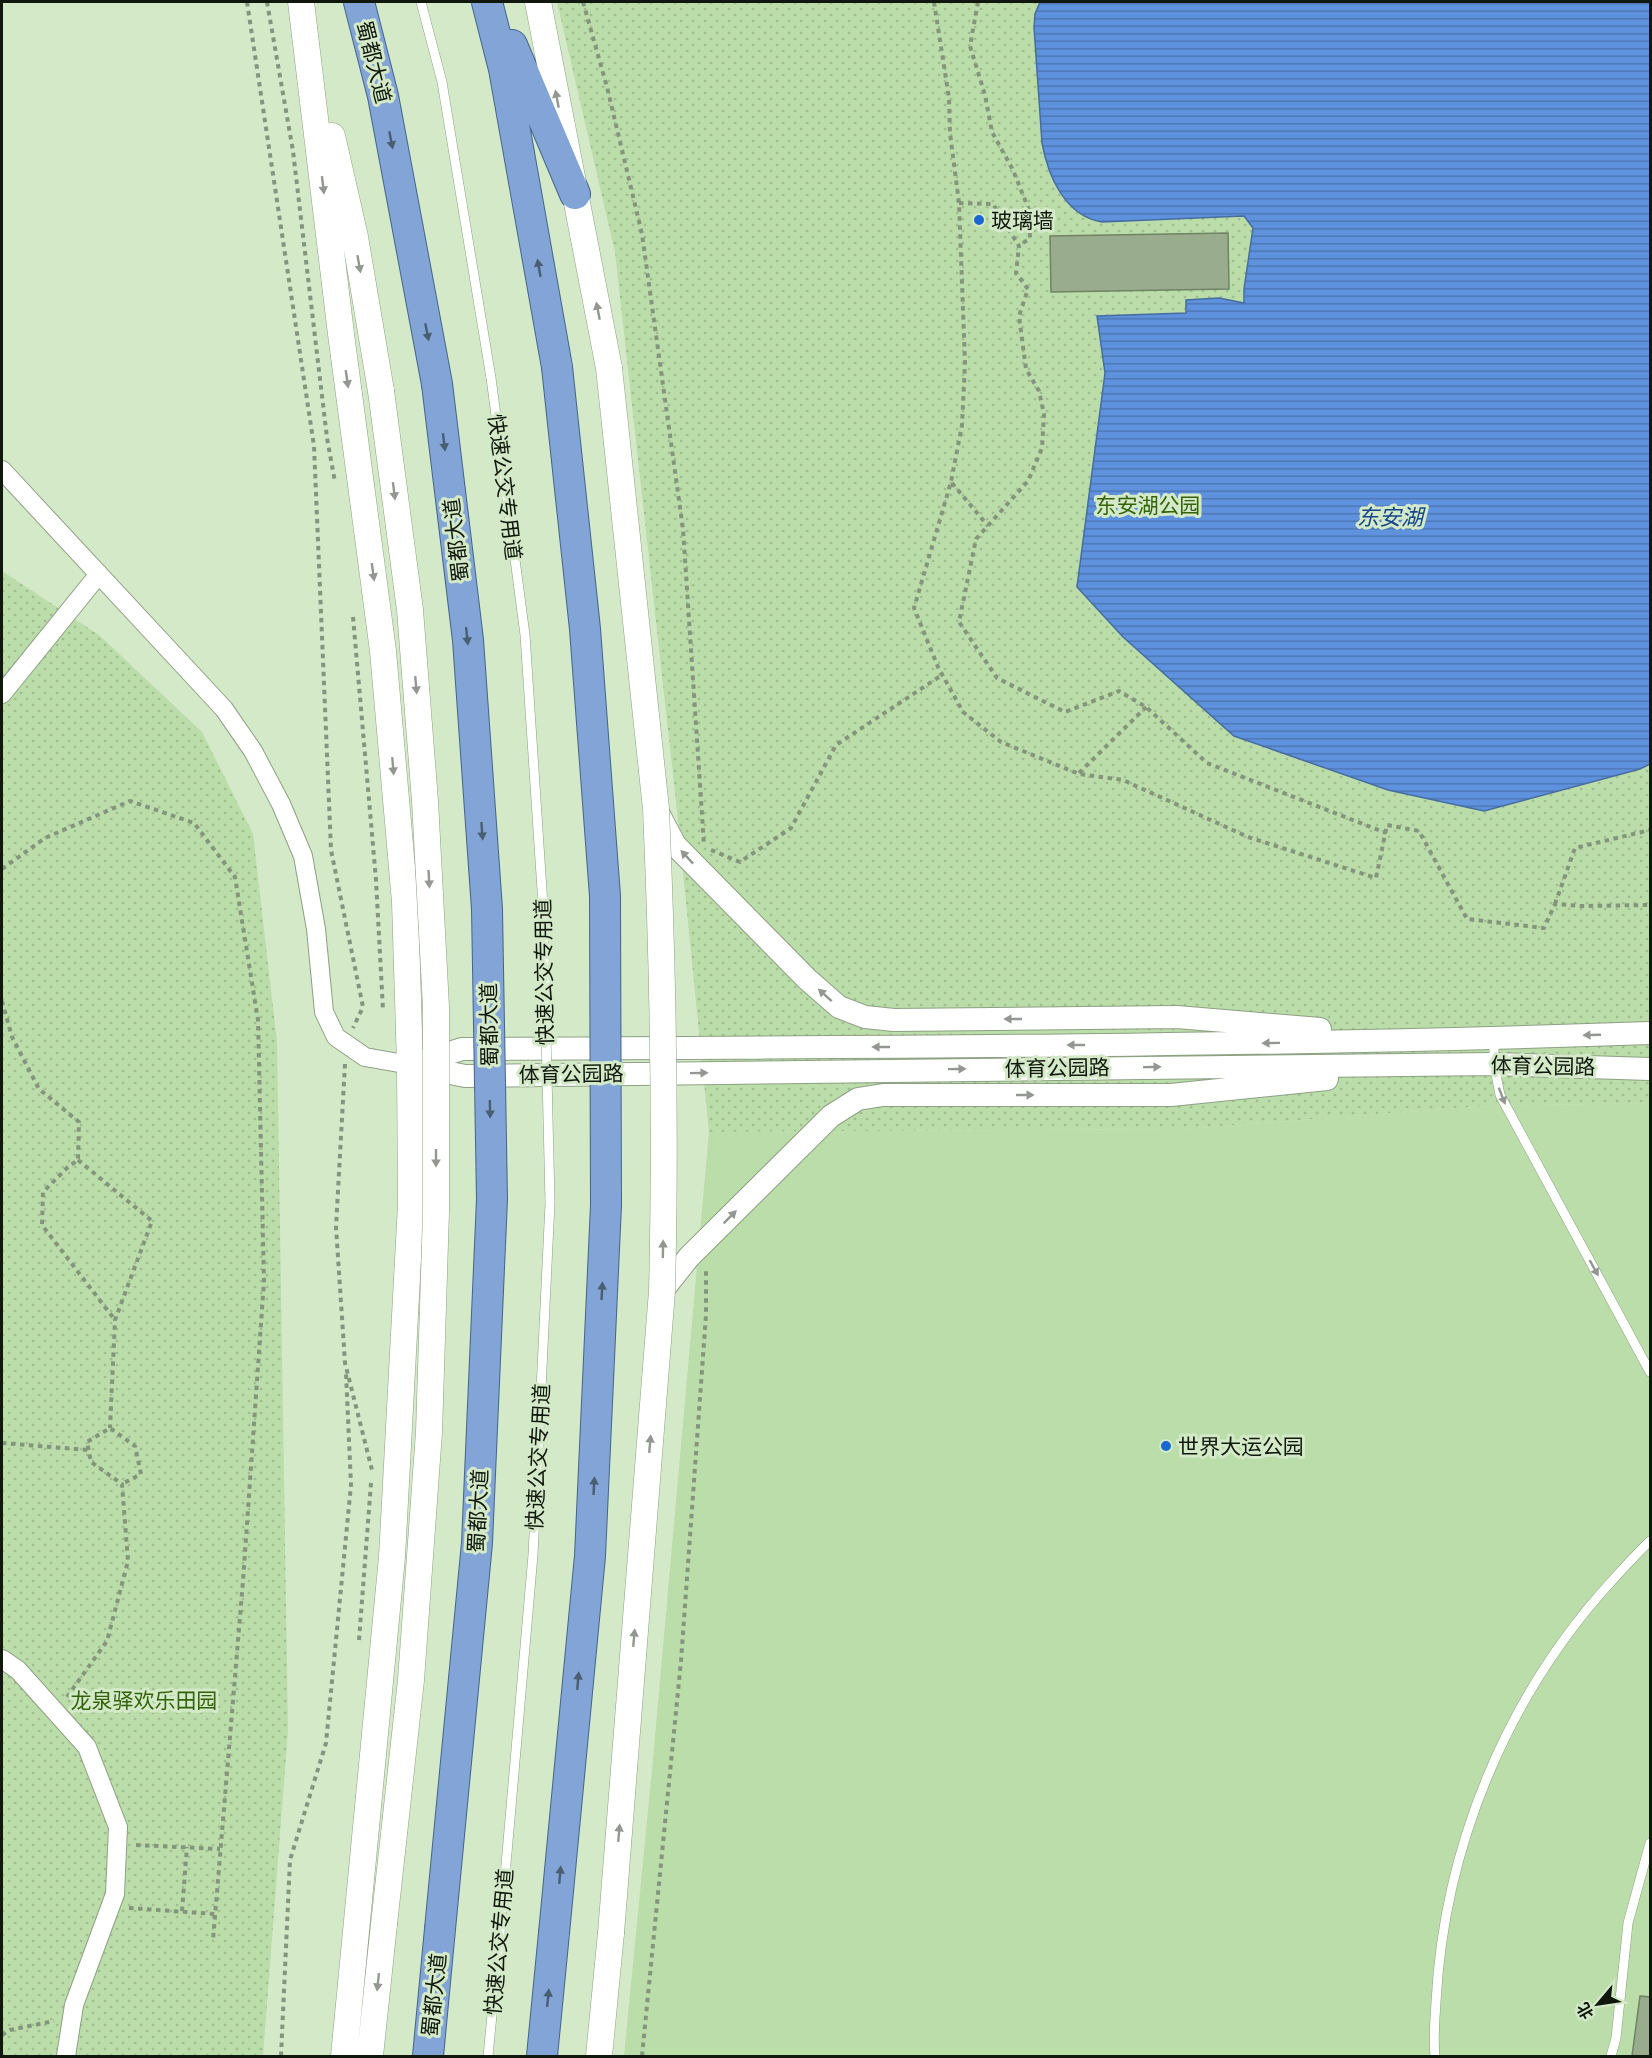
<svg xmlns="http://www.w3.org/2000/svg" width="1652" height="2058" font-family="'Space Grotesk','Noto Sans SC',sans-serif">
	<defs>
		<pattern id="grass-dots" width="8" height="8" patternUnits="userSpaceOnUse" patternTransform="scale(1.5)"><rect width="8" height="8" fill="#bbdda9"/><path d="M2 2h.1M6 6h.1" fill="none" stroke="#a0bd90" stroke-width="1.8" stroke-linecap="round"/></pattern>
		<pattern id="water-rules" width="6" height="5" patternUnits="userSpaceOnUse" patternTransform="scale(1.5)"><rect width="6" height="5" fill="#5f92de"/><path d="M0 2.5h6" fill="none" stroke="#4d76b2"/></pattern>
	</defs>
	<rect width="100%" height="100%" fill="#d3e9c8"/>
	<path fill="url(#grass-dots)" d="M 557,2 L 1650,2 L 1650,1103 L 1487,1106 L 1185,1129 L 709,1132 L 676,802 L 615,252 Z
		M 2,571 L 99,635 L 202,732 L 253,834 L 277,1042 L 288,1730 L 263,2056 L 2,2056 Z"/>
	<path fill="#bbdda9" d="M 1650,1103 L 1650,2056 L 624,2056 L 653,1759 L 709,1132 L 1185,1129 L 1487,1106 Z"/>
	<path fill="url(#water-rules)" stroke="#476d9f" stroke-width="1.5" d="M 1040,2 L 1650,2 L 1650,764 L 1640,769 L 1484,811 L 1388,790 L 1234,736 L 1123,637 L 1077,587 L 1105,373 L 1097,316 L 1186,313 L 1186,300 L 1219,298 L 1244,303 L 1244,289 L 1253,228 L 1244,216 L 1102,222 C 1065,216 1048,176 1042,143 L 1034,27 L 1035,14 Z"/>
	<path fill="#99ad8e" stroke="#6f8365" stroke-width="1.5" d="M 1228,233 L 1229,289 L 1051,292 L 1050,236 Z
		M 1640,1996 L 1650,1997 L 1650,2056 L 1632,2056 Z"/>
	<g fill="none" stroke-linecap="round" stroke-linejoin="round">
		<g stroke="#8da183" stroke-width="10">
			<path id="service" d="M 421,2 L 442,82 L 491,378
				M 1494,1039 L 1494,1064 L 1500,1095 L 1650,1372
				M 488,2056 L 500,1933
				M 1435,2056 C 1433,2038 1435,2020 1436,2002 C 1444,1848 1506,1698 1609,1584 C 1623,1569 1636,1554 1650,1541
				M 1611,2056 L 1616,2038 L 1628,1923 L 1650,1843"/>
		</g>
		<g stroke="#8da183" stroke-width="20">
			<path id="minor" d="M 2,470 L 224,709 L 253,751 L 281,804 L 303,856 L 316,929 L 324,1012 L 336,1037 L 365,1057 L 410,1065
				M 2,694 L 99,574
				M 2,1659 L 18,1670 L 87,1747 L 118,1827 L 115,1894 L 74,2005 L 66,2056"/>
		</g>
		<g stroke="#8da183" stroke-width="24">
			<path id="tertiary" d="M 656,809 L 675,845 L 807,979 L 839,1007 L 865,1017 L 894,1020 L 1177,1017 L 1320,1029
				M 421,1062 L 462,1049 C 858,1047 1255,1047 1650,1033
				M 421,1067 L 465,1076 L 1494,1064 L 1650,1069
				M 662,1291 L 689,1257 L 831,1116 L 858,1099 L 883,1095 L 1171,1095 L 1327,1079"/>
		</g>
		<g stroke="#8da183" stroke-width="27">
			<path id="secondary" d="M 301,2 L 341,334 L 383,651 L 405,902 L 410,1065 L 411,1204 L 392,1557 L 344,2056
				M 538,2 L 609,368
				M 332,136 L 355,237 L 381,391
				M 370,2056 L 384,1924
				M 599,2056 L 611,1933"/>
		</g>
		<g stroke="#456489" stroke-width="32">
			<path id="trunk" d="M 359,2 L 383,96 L 437,384
				M 487,2 L 504,69 L 557,367
				M 512,45 L 575,194
				M 428,2056 L 440,1929
				M 542,2056 L 554,1933"/>
		</g>
		<path stroke="#85957d" stroke-width="4" stroke-dasharray="4.5 4.5" stroke-linecap="butt" d="M 247,2 L 314,446 L 331,850 L 363,1007 L 353,1028
			M 267,2 L 293,151 L 327,438 L 335,482
			M 583,2 L 607,87 L 642,234 L 683,529 L 704,845
			M 934,2 L 949,98 L 950,133 L 959,203 L 965,363 L 962,425 L 951,482 L 914,608 L 938,667 L 963,712 L 1001,742 L 1079,774 L 1123,780 L 1248,837 L 1376,878 L 1387,825 L 1419,831 L 1467,919 L 1544,928 L 1555,904 L 1581,906 L 1650,905
			M 978,2 L 970,46 L 985,95 L 992,132 L 1013,170 L 1029,210 L 1030,238 L 1019,246
			M 959,203 L 993,204 L 1019,246 L 1016,273 L 1028,289 L 1019,316 L 1026,369 L 1039,391 L 1044,414 L 1042,448 L 1028,481 L 976,539 L 959,622 L 997,678 L 1065,712 L 1119,691 L 1146,707 L 1207,763 L 1386,833
			M 952,483 L 988,526
			M 353,617 L 376,880 L 383,1010
			M 1079,773 L 1146,707
			M 711,850 L 740,862 L 791,828 L 836,745 L 942,675
			M 2,869 L 45,838 L 130,801 L 194,823 L 235,877 L 258,1020 L 264,1281 L 243,1581 L 213,1940
			M 1555,904 L 1575,848 L 1650,830
			M 2,1001 L 12,1037 L 39,1089 L 79,1122 L 78,1160 L 68,1167 L 43,1192 L 42,1225 L 115,1320
			M 345,1064 L 336,1227 L 345,1363 L 372,1470
			M 78,1160 L 152,1221 L 115,1320 L 110,1428
			M 2,1443 L 88,1450
			M 359,1640 L 371,1483
			M 67,1697 L 107,1641 L 128,1561 L 122,1484 L 91,1462 L 87,1442 L 110,1428 L 135,1446 L 141,1474 L 122,1484
			M 136,1845 L 220,1849
			M 129,1908 L 215,1914
			M 182,1911 L 187,1847
			M 2,2035 L 10,2030 L 54,2021
			M 281,2056 L 290,1860 L 326,1743 L 351,1485 L 346,1373
			M 642,2056 L 681,1661 L 706,1315 L 706,1271"/>
		<use href="#service" stroke="#fff" stroke-width="9"/>
		<use href="#minor" stroke="#fff" stroke-width="18"/>
		<use href="#tertiary" stroke="#fff" stroke-width="22"/>
		<use href="#secondary" stroke="#fff" stroke-width="26"/>
		<use href="#trunk" stroke="#82a4d6" stroke-width="30"/>
		<g stroke="#8da183" stroke-width="10" stroke-linecap="butt">
			<path id="service-bridge" d="M 491,378 L 525,635 L 543,905 L 550,1203 L 533,1555 L 500,1933"/>
		</g>
		<g stroke="#8da183" stroke-width="27" stroke-linecap="butt">
			<path id="secondary-bridge" d="M 609,368 L 656,809 C 663,969 666,1130 662,1291 L 611,1933
				M 381,391 L 410,610 L 425,801 L 436,1007 L 436,1212 L 429,1432 L 411,1680 L 384,1924"/>
		</g>
		<g stroke="#456489" stroke-width="32" stroke-linecap="butt">
			<path id="trunk-bridge" d="M 437,384 L 468,640 L 487,909 L 492,1199 L 477,1543 L 440,1929
				M 554,1933 L 590,1556 L 606,1205 L 605,896 L 585,629 L 557,367"/>
		</g>
		<use href="#service-bridge" stroke="#fff" stroke-width="9"/>
		<use href="#secondary-bridge" stroke="#fff" stroke-width="26"/>
		<use href="#trunk-bridge" stroke="#82a4d6" stroke-width="30"/>
	</g>
	<defs><path id="oneway-solid" d="M-6-.8H1V-3.2L6.5 0L1 3.2V.8H-6Z" transform="scale(1.5)"/></defs>
	<g fill="#939792">
		<use href="#oneway-solid" transform="translate(557 99) rotate(-101)"/>
		<use href="#oneway-solid" transform="translate(323 185) rotate(83)"/>
		<use href="#oneway-solid" transform="translate(359 264) rotate(80)"/>
		<use href="#oneway-solid" transform="translate(598 311) rotate(-101)"/>
		<use href="#oneway-solid" transform="translate(347 379) rotate(82)"/>
		<use href="#oneway-solid" transform="translate(394 491) rotate(83)"/>
		<use href="#oneway-solid" transform="translate(373 572) rotate(82)"/>
		<use href="#oneway-solid" transform="translate(416 685) rotate(85)"/>
		<use href="#oneway-solid" transform="translate(393 766) rotate(85)"/>
		<use href="#oneway-solid" transform="translate(687 857) rotate(-133)"/>
		<use href="#oneway-solid" transform="translate(429 879) rotate(87)"/>
		<use href="#oneway-solid" transform="translate(825 995) rotate(-138)"/>
		<use href="#oneway-solid" transform="translate(1013 1019) rotate(180)"/>
		<use href="#oneway-solid" transform="translate(1592 1035) rotate(178)"/>
		<use href="#oneway-solid" transform="translate(1271 1043) rotate(179)"/>
		<use href="#oneway-solid" transform="translate(1076 1045) rotate(180)"/>
		<use href="#oneway-solid" transform="translate(881 1047) rotate(180)"/>
		<use href="#oneway-solid" transform="translate(1152 1067) rotate(-1)"/>
		<use href="#oneway-solid" transform="translate(957 1069) rotate(-1)"/>
		<use href="#oneway-solid" transform="translate(699 1073) rotate(-1)"/>
		<use href="#oneway-solid" transform="translate(1025 1095)"/>
		<use href="#oneway-solid" transform="translate(1502 1096) rotate(69)"/>
		<use href="#oneway-solid" transform="translate(436 1158) rotate(90)"/>
		<use href="#oneway-solid" transform="translate(730 1217) rotate(-45)"/>
		<use href="#oneway-solid" transform="translate(663 1249) rotate(-89)"/>
		<use href="#oneway-solid" transform="translate(1594 1268) rotate(61)"/>
		<use href="#oneway-solid" transform="translate(650 1444) rotate(-85)"/>
		<use href="#oneway-solid" transform="translate(634 1638) rotate(-85)"/>
		<use href="#oneway-solid" transform="translate(619 1833) rotate(-85)"/>
		<use href="#oneway-solid" transform="translate(378 1982) rotate(96)"/>
	</g>
	<g fill="#495e71">
		<use href="#oneway-solid" transform="translate(391 140) rotate(79)"/>
		<use href="#oneway-solid" transform="translate(539 268) rotate(-100)"/>
		<use href="#oneway-solid" transform="translate(427 332) rotate(79)"/>
		<use href="#oneway-solid" transform="translate(444 442) rotate(83)"/>
		<use href="#oneway-solid" transform="translate(467 636) rotate(84)"/>
		<use href="#oneway-solid" transform="translate(482 831) rotate(86)"/>
		<use href="#oneway-solid" transform="translate(490 1109) rotate(89)"/>
		<use href="#oneway-solid" transform="translate(602 1291) rotate(-87)"/>
		<use href="#oneway-solid" transform="translate(594 1486) rotate(-87)"/>
		<use href="#oneway-solid" transform="translate(578 1681) rotate(-85)"/>
		<use href="#oneway-solid" transform="translate(560 1875) rotate(-85)"/>
		<use href="#oneway-solid" transform="translate(548 1998) rotate(-84)"/>
	</g>
	<g fill="#1967d2" stroke="#d3e9c8" stroke-width="2">
		<circle cx="979" cy="220" r="6"/>
		<circle cx="1166" cy="1446" r="6"/>
	</g>
	<g text-anchor="middle" dominant-baseline="central" stroke-width="6" stroke-linejoin="round" paint-order="stroke">
		<g font-size="21" fill="#10170c" stroke="#d3e9c8">
			<text transform="translate(374 62) rotate(76)">蜀都大道</text>
			<text transform="translate(505 487) rotate(83)">快速公交专用道</text>
			<text transform="translate(456 540) rotate(-97)">蜀都大道</text>
			<text transform="translate(544 972) rotate(-91)">快速公交专用道</text>
			<text transform="translate(489 1025) rotate(-91)">蜀都大道</text>
			<text transform="translate(1543 1066) rotate(1)">体育公园路</text>
			<text transform="translate(1057 1068) rotate(-1)">体育公园路</text>
			<text transform="translate(571 1074) rotate(-1)">体育公园路</text>
			<text transform="translate(538 1457) rotate(-87)">快速公交专用道</text>
			<text transform="translate(478 1511) rotate(-87)">蜀都大道</text>
			<text transform="translate(499 1942) rotate(-85)">快速公交专用道</text>
			<text transform="translate(434 1995) rotate(-84)">蜀都大道</text>
		</g>
		<g font-size="21" fill="#10170c" stroke="#d3e9c8" text-anchor="start">
			<text x="991" y="220">玻璃墙</text>
			<text x="1178" y="1446">世界大运公园</text>
		</g>
		<g font-size="21" fill="#336309" stroke="#d3e9c8">
			<text x="1148" y="505">东安湖公园</text>
			<text x="144" y="1700">龙泉驿欢乐田园</text>
		</g>
		<g font-size="22" font-style="italic" fill="#14458a" stroke="#d3e9c8">
			<text x="1390" y="517">东安湖</text>
		</g>
	</g>
	<rect width="1652" height="2058" fill="none" stroke="#10170c" stroke-width="6"/>
	<g transform="translate(1598 2004) rotate(241)" stroke="#d3e9c8" stroke-width="4.5" paint-order="stroke">
	<path d="M0-4.5L10 22L0 15L-10 22Z" fill="#10170c"/>
	<text y="-9" font-size="16" font-weight="bold" text-anchor="middle" fill="#10170c">北</text>
	</g>
</svg>
